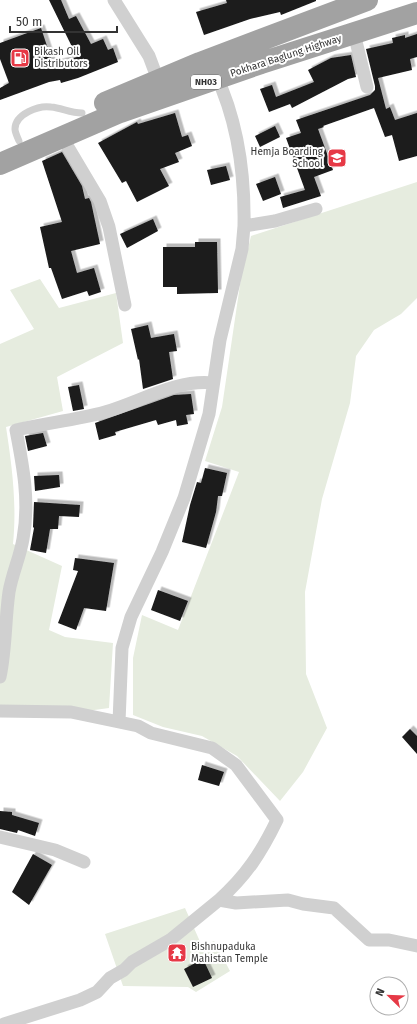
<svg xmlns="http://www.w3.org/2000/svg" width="417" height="1024" font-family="'Fira Sans',sans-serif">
	<defs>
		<filter id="shadow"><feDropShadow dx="3.5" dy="-3.5" stdDeviation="0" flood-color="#0004"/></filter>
	</defs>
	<rect width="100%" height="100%" fill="#fff"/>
	<path fill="#e6ecdf" d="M 417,182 L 417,298 L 401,314 L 374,330 L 356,356 L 350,403 L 322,499 L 305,592 L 306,674 L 327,728 L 303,772 L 280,801 L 237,756 L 202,736 L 163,727 L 133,715 L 133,658 L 142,615 L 178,630 L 239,472 L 205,461 L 222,407 L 241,278 L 251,236 Z
		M 40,279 L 59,308 L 116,293 L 123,343 L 57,377 L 63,411 L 6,427 C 12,466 17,504 13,544 L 62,566 L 49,630 L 65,637 L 113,643 L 109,708 L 65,714 L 0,709 L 0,344 L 34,329 L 10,290 Z
		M 185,908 L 202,946 L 214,941 L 230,971 L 196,992 L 188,987 L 123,986 L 105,934 Z"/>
	<path fill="#1a1a1a" filter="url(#shadow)" d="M 49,0 L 61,0 L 69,19 L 76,16 L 91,44 L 103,39 L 108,50 L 113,48 L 118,62 L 78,78 L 61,83 L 60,80 L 49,82 L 0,100 L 0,88 L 9,83 L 0,59 L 0,43 L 41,28 L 53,64 L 77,57 Z
		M 226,0 L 316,0 L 316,1 L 281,15 L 280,12 L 250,19 L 204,35 L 196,12 L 227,3 Z
		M 417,34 L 417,57 L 410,59 L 412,70 L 378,78 L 386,109 L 390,107 L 395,120 L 417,113 L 417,156 L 399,161 L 392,135 L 385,137 L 374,108 L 323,126 L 324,127 L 318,129 L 333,170 L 314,177 L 321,196 L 283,208 L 280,197 L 305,190 L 286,138 L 301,133 L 296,120 L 370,95 L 375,90 L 375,86 L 366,49 L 393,43 L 392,38 L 405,35 L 405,38 Z
		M 351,55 L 356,77 L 348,79 L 292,108 L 290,104 L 269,112 L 260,89 L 272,85 L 276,97 L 314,82 L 308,70 L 331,58 Z
		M 175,113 L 182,137 L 188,135 L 192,146 L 175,153 L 179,162 L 160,169 L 169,186 L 137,202 L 126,181 L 122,183 L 98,143 L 137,122 L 138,124 Z
		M 275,126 L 280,137 L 260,147 L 255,136 Z
		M 62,152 L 82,186 L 85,199 L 89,198 L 91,202 L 100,244 L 71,251 L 77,273 L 94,268 L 101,292 L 89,296 L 87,291 L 62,299 L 51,268 L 49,268 L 40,227 L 62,222 L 42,161 Z
		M 226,166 L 230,180 L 211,185 L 207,170 Z
		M 275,177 L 281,194 L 263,201 L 256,184 Z
		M 153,219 L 158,231 L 127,248 L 120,234 Z
		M 195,242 L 217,242 L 218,293 L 177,294 L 177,287 L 163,287 L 163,247 L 195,247 Z
		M 148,325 L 151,338 L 174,334 L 177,351 L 169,352 L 173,379 L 143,389 L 139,359 L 138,360 L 131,329 Z
		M 79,385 L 84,409 L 73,411 L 68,387 Z
		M 191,394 L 194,414 L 186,415 L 188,424 L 177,426 L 176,420 L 158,425 L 156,420 L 115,432 L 116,435 L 99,440 L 95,423 L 174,395 Z
		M 43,433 L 47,446 L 28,451 L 25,436 Z
		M 205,468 L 227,473 L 222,496 L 218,496 L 216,512 L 206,548 L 182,542 L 190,505 L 197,482 L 201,483 Z
		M 59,475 L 60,487 L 35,491 L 34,476 Z
		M 34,502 L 80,505 L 79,517 L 59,516 L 58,529 L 50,529 L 46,553 L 30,550 L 34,528 L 33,527 Z
		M 75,558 L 114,563 L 106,611 L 84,608 L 76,630 L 58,623 L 78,571 L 73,570 Z
		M 158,590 L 188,601 L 180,621 L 151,610 Z
		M 410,729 L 417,736 L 417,754 L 402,737 Z
		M 202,765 L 224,772 L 219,786 L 198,780 Z
		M 0,811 L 12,812 L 12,815 L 39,823 L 35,836 L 18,830 L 17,833 L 0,829 Z
		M 33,854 L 52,865 L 29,905 L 12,892 Z
		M 203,959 L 212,978 L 193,987 L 184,969 Z"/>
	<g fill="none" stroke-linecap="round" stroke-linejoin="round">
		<path stroke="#d0d0d0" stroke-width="7" d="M 19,141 C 18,138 15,133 15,129 C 15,114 39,105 51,107 C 62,108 70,113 82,113"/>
		<path stroke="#d0d0d0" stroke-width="13" d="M 114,0 L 149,56 L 158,80
			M 354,33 L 367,87
			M 215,73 C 238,121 245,173 244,226
			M 62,137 L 100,201 L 109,227 L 125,305
			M 0,677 C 6,649 5,620 9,592 C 12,574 20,557 23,539 C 30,502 23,466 16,430 C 46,423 76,420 105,412 C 140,402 176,379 213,383
			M 0,711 L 71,712 L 119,722
			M 0,837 L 55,850 L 84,862
			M 219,900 C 246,876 261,853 277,820 L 236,765 L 212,748 L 151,733 L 138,726 L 119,722 L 122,648 L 131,617 L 162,552 L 184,498 L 209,414 L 220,340 L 242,249 L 244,226 L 275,221 L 316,209
			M 4,1024 L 80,1000 L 97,992 L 110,978 L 124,970 L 132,962 L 170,940 L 219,900 L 236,903 L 288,900 L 303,904 L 334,908 L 369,940 L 389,940 L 417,946"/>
		<path stroke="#a2a2a2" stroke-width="22" d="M 105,103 L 200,63 L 367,0
			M 0,164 L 120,112 L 261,63 L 417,13"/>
	</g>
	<defs>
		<g id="fuel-square" transform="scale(1)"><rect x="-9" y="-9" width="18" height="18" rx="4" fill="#e63946" stroke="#fff"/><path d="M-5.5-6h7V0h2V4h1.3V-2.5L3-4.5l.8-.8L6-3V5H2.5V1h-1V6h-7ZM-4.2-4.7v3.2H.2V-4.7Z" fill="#fff"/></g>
		<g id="school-square" transform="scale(1)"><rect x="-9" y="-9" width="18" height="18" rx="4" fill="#e63946" stroke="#fff"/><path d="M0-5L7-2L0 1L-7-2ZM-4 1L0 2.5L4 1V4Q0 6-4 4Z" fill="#fff"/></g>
		<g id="temple-square" transform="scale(1)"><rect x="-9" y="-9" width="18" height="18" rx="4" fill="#e63946" stroke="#fff"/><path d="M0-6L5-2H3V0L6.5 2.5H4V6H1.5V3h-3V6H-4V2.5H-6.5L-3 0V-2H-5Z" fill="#fff"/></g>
	</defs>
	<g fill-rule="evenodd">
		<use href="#fuel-square" x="20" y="58"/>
		<use href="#school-square" x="337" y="158"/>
		<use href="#temple-square" x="177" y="953"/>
	</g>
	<g text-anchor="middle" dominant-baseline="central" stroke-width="4" stroke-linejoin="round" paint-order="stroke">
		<rect fill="#fff" stroke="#707070" stroke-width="1" x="191" y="75" width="30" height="14" rx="3"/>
		<g font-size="9" font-weight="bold" fill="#333">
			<text x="206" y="82">NH03</text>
		</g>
		<g font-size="10" fill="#333" stroke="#fff" text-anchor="start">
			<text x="34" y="52">Bikash Oil<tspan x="34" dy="12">Distributors</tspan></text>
			<text x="323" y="152" text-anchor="end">Hemja Boarding<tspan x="323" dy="12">School</tspan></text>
			<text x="191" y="947">Bishnupaduka<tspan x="191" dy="12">Mahistan Temple</tspan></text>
		</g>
		<g font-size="10" fill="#333" stroke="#fff">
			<text transform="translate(286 56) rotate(-18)">Pokhara Baglung Highway</text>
		</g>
	</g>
	<g transform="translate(389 996) rotate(293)"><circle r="19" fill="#ffffff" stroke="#adadad"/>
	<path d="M0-3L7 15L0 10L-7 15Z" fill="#e63946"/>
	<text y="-6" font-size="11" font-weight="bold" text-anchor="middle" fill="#333333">N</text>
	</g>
	<path d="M10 26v6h107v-6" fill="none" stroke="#333333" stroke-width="2"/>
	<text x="16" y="26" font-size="12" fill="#333333" stroke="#ffffff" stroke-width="3" paint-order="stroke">50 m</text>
</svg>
